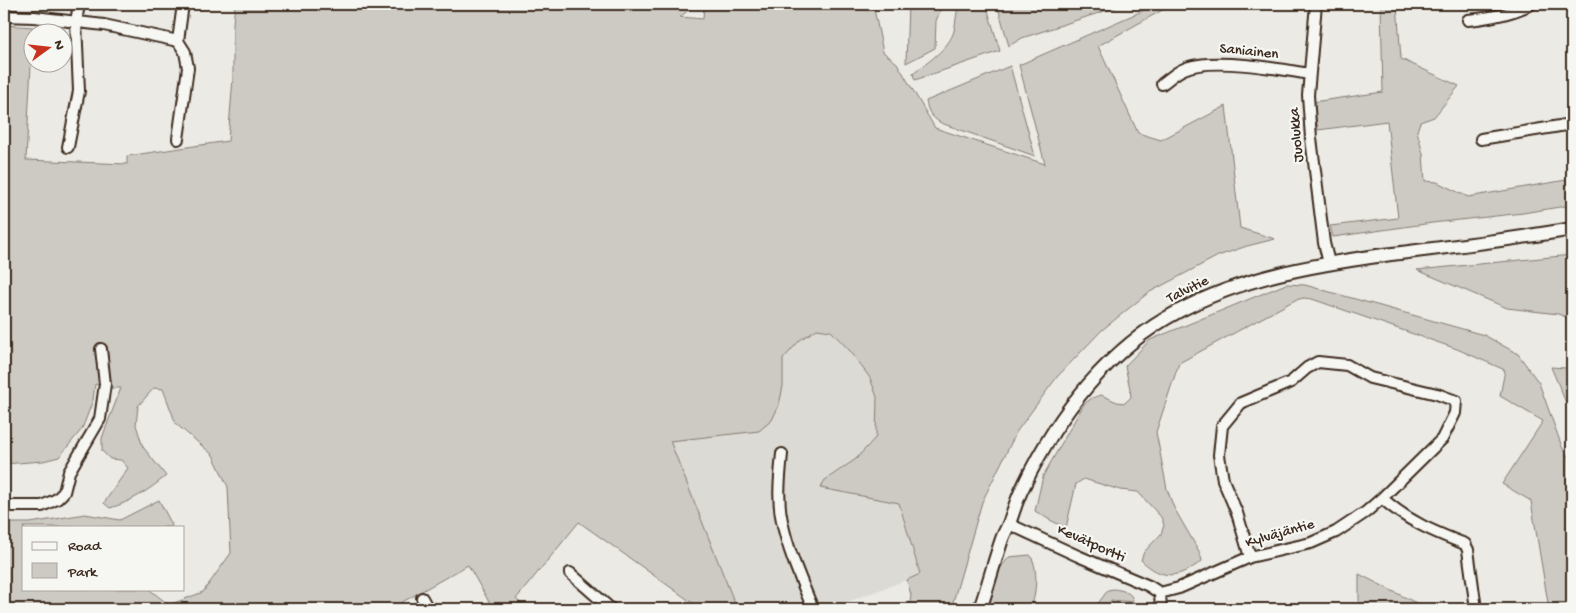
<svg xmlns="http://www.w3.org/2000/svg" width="1576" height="613" font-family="'Gochi Hand',sans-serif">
	<rect width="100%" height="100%" fill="#ebeae5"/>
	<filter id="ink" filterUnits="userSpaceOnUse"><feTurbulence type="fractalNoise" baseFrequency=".02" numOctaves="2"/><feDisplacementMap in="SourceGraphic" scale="10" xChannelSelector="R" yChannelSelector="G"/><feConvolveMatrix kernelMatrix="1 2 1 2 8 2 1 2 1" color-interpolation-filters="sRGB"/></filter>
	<g filter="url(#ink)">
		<path fill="#dcdad4" d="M 817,329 L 831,331 L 851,352 L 870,378 L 877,397 L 876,437 L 856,459 L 825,480 L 899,503 L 920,575 L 828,609 L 737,609 L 669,440 L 759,431 L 783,386 L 782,359 L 800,340 Z"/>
		<path fill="#cdcac4" stroke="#847a71" d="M 235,4 L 690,4 L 691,8 L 680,17 L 703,19 L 704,5 L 707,4 L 873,4 L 883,52 L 897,63 L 935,128 L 1045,164 L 1019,65 L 1158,4 L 1173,4 L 1098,46 L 1138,133 L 1161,140 L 1226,106 L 1240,228 L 1275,239 L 1247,246 L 1218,256 L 1148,293 L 1102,330 L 1057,377 L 1017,431 L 982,502 L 951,609 L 909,609 L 911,595 L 907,580 L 920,574 L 899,503 L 820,488 L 825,480 L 856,459 L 876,437 L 877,397 L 870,378 L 851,352 L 831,331 L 817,329 L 800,340 L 783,359 L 783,386 L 779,405 L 772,420 L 759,431 L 670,441 L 737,609 L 701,609 L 579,522 L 516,599 L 527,609 L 493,609 L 468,565 L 390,609 L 4,609 L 4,523 L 30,523 L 85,514 L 120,520 L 159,500 L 172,525 L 171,527 L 24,527 L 24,589 L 149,589 L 169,605 L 203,592 L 231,553 L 228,487 L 213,455 L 176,424 L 163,389 L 154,388 L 138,406 L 136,425 L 143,447 L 166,476 C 149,490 131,502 110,508 L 104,503 L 128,468 L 121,460 L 110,459 L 102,451 L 102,438 L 121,388 L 108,388 L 95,384 L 93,400 L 82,429 L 59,457 L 43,461 L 4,464 L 4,25 L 33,27 L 26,160 L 127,164 L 127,156 L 228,141 L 233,78 L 233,24 Z
			M 908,4 L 943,4 L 936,21 L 935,48 L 906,63 Z
			M 959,4 L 986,4 L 1000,51 L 915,80 L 913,74 C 926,63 949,49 954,31 C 956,22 956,13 959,4 Z
			M 997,4 L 1126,4 L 1022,38 L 1009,46 Z
			M 1381,4 L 1397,4 L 1401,59 L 1459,86 L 1434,117 L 1420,122 L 1417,131 L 1423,154 L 1425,181 L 1437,182 L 1468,197 L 1572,179 L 1572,205 L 1523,213 L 1432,223 L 1333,237 L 1330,226 L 1398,218 L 1387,121 L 1318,130 L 1313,102 L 1383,92 Z
			M 1010,66 L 1035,156 L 941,123 C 931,117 928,112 926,101 Z
			M 1572,255 L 1572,319 L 1558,314 L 1507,308 L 1417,270 Z
			M 1286,284 L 1305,285 L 1484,335 L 1518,354 L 1539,383 L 1562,447 L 1572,463 L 1572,609 L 1549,609 L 1531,501 L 1502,484 L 1543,421 L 1500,396 L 1505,370 L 1457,349 L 1312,299 L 1304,298 L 1295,300 L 1179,363 L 1156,432 L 1167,489 L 1174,508 L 1200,553 L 1202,561 C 1179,578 1163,581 1141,560 L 1144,552 L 1161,534 L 1164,525 L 1161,517 L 1138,492 L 1120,490 L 1084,479 L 1076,484 L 1066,528 L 1050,520 L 1035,511 L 1043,476 L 1084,404 L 1092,398 L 1101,395 L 1117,402 L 1125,403 L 1131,397 L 1130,389 L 1125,366 L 1150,340 Z
			M 1551,367 L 1565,368 L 1572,370 L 1572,417 Z
			M 1030,555 C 1039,567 1036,595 1031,608 L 988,609 L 999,570 L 1009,557 Z
			M 1359,574 L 1426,608 L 1425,609 L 1359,609 Z
			M 1113,589 C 1122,590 1133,592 1133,602 L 1111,600 L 1107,609 L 1094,609 L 1108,590 Z"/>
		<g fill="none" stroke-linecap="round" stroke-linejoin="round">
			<g stroke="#3b2a1e" stroke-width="14">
				<path id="minor" d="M 1316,4 L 1308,95 L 1311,138 L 1324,243 L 1329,263
					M 4,16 L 34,17 L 104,25 L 178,41 L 185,52 L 188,68 L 178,139
					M 1468,20 C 1490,18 1511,14 1531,4
					M 178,41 L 183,4
					M 1162,84 C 1169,79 1176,72 1184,69 C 1209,57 1281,69 1309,74
					M 1481,139 L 1572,124
					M 68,147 L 79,91 L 76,22 L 79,4
					M 782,454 C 780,475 777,499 782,521 C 788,551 801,580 813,609
					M 1382,498 C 1407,521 1434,532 1465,544 L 1468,550 L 1476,609
					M 4,506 L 42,506 L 57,499 L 64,492 L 69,472 L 100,419 L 105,384 L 101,349
					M 1009,524 L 1078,556 L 1149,586 L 1160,593
					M 570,573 L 611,609
					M 1160,593 L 1179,588 L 1250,557 L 1311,543 L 1336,532 L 1366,512 L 1382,498 L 1442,439 L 1455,413 L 1456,401 L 1437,394 L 1370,378 L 1347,365 L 1318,362 L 1307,368 L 1291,382 L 1241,403 L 1222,426 L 1219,455 L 1223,480 L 1237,513 L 1250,557
					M 1160,593 L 1161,609
					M 422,598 L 428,609"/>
			</g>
			<g stroke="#3b2a1e" stroke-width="16">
				<path id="tertiary" d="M 980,609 C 988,586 994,562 1002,539 C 1004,533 1008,527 1010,521 C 1014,509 1018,496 1024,485 C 1058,414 1109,348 1179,311 C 1243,277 1313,265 1384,255 C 1447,247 1510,240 1572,229"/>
			</g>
			<use href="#minor" stroke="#f6f6f2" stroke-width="10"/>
			<use href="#tertiary" stroke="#f6f6f2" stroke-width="12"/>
		</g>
	</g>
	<g text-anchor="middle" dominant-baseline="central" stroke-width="4.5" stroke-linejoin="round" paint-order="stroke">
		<g font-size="15" fill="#3b2a1e" stroke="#f6f6f2">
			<text transform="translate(1249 52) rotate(6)">Saniainen</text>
			<text transform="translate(1297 135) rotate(-95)">Juolukka</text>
			<text transform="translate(1188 290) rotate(-26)">Talvitie</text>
			<text transform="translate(1280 534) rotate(-16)">Kylväjäntie</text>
			<text transform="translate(1091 544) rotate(24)">Kevätportti</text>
		</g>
	</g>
	<rect width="1576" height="613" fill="none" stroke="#f6f6f2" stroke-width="20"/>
	<rect x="10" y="10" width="1556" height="593" fill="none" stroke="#3b2a1e" stroke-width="2" filter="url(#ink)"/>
	<rect x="22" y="526" width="162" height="65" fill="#f6f6f2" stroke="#aba49d"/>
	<rect x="32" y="542" width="25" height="8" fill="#f6f6f2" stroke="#aba49d"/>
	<text x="68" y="550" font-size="15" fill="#3b2a1e">Road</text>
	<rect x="32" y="563" width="25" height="15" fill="#cdcac4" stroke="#aba49d"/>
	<text x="68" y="576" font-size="15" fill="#3b2a1e">Park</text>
	<g transform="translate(48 48) rotate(75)"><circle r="24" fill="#f6f6f2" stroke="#aba49d"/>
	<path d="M0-4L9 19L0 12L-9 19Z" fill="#c8321e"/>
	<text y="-8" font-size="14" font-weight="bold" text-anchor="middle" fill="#3b2a1e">N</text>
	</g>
</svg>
